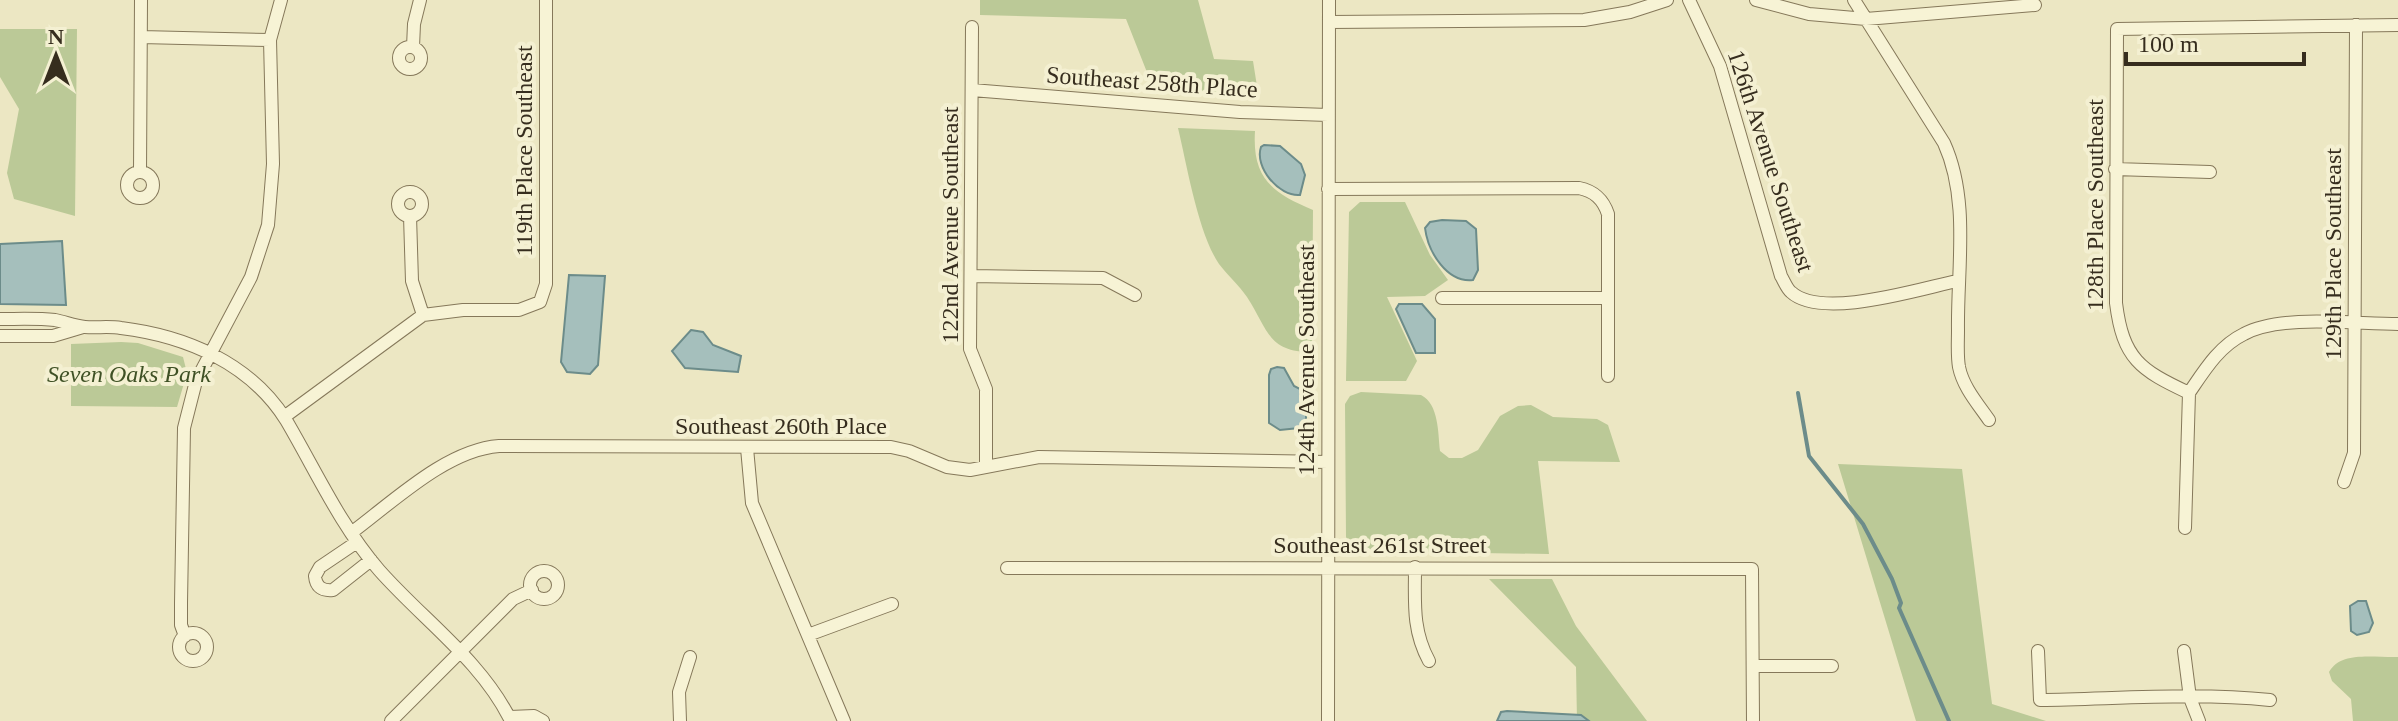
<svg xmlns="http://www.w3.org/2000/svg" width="2398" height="721" font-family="'Times New Roman',serif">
	<rect width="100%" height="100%" fill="#ece7c3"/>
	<path fill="#bbc997" d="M 980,0 L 1198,0 L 1214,59 L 1253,61 L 1259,99 L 1152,85 L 1126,19 L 980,15 Z
		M 0,29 L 77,29 L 75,216 L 14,199 L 7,173 L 19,109 L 0,77 Z
		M 1178,128 L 1255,131 C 1252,178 1272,193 1313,210 L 1312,352 C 1267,352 1268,329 1247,297 C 1239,285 1228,276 1219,264 C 1198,233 1187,165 1178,128 Z
		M 1360,202 L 1405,202 L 1430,255 L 1448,280 L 1425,296 L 1387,297 L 1417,361 L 1406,381 L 1346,381 L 1349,212 Z
		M 121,342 L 138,343 L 183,357 L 187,373 L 177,407 L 71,406 L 71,344 Z
		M 1361,392 L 1421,395 C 1439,404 1438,433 1440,451 L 1449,458 L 1462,458 L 1478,450 L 1500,416 L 1518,406 L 1531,405 L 1553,417 L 1597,419 L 1608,425 L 1620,462 L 1538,461 L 1549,554 L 1357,551 L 1351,546 L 1346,537 L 1345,404 L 1350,396 Z
		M 1838,464 L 1962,469 L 1992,704 L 2046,721 L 1916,721 Z
		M 1489,579 L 1552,579 L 1576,626 L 1647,721 L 1577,721 L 1576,667 Z
		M 2398,657 L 2398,721 L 2353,721 L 2351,699 L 2332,681 L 2329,672 C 2341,650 2376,658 2398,657 Z"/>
	<path fill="#a5bfbc" stroke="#6c8c8a" stroke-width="2" d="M 1264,145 L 1280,146 L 1301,164 L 1305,175 L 1300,195 C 1279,197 1254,167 1261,147 Z
		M 1442,220 L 1466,221 L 1476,229 L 1478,270 L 1473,280 C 1447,283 1428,252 1425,228 L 1430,222 Z
		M 62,241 L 66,305 L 0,304 L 0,244 Z
		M 569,275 L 605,276 L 598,365 L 590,374 L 567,372 L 561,362 Z
		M 1399,304 L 1422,304 L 1435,319 L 1435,353 L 1416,353 L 1396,309 Z
		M 691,330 L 703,332 L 713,345 L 741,356 L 738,372 L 685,368 L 672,351 Z
		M 1277,367 L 1284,368 L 1294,386 L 1306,392 L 1306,421 L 1299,428 L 1280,430 L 1269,423 L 1269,375 L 1271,369 Z
		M 2358,601 L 2366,601 L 2373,623 L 2369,632 L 2357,635 L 2351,631 L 2350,606 Z
		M 1507,711 L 1581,715 L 1589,721 L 1497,721 L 1501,712 Z"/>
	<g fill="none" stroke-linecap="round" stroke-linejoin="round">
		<path stroke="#6c8c8a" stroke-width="4" d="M 1798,393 L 1809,456 L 1863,524 L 1892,579 L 1901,603 L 1899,608 L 1949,721"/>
		<g stroke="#85785a" stroke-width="14">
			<path id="minor" d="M 1689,0 L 1720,66 L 1781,276 C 1784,281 1787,289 1791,292 C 1821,320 1919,289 1957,281
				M 1756,0 L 1809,14 L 1866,19 L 2035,5
				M 1854,0 L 1944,143 C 1970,200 1957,269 1958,330 C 1958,342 1957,355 1959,367 C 1963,387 1978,404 1989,420
				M 1329,22 L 1584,20 L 1630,12 L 1667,0
				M 972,27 L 970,349 L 986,389 L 986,467
				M 141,37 L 270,40
				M399 58a11 11 0 1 1 22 0a11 11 0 1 1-22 0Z
				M 413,47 L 414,24 L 420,0
				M 972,90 L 1240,112 L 1328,115
				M 2115,169 L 2210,172
				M127 185a13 13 0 1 1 26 0a13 13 0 1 1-26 0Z
				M 140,172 L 141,0
				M 1328,189 L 1579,188 C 1594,191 1603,199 1608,214 L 1608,376
				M398 204a12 12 0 1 1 24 0a12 12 0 1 1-24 0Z
				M 410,216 L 412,281 L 423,315
				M 971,276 L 1103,278 L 1135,295
				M 1442,298 L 1608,298
				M 0,319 C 18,319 37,318 55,320 C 65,322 75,326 85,327 C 97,328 109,326 121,328 C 186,336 250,363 286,420 C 316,471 340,525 379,570 C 423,620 481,660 511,721
				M 0,336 L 53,336 L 83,327
				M 2189,393 C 2140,370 2123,359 2116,303 L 2117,29 L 2398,25
				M 2189,393 C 2204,371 2219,346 2244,334 C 2281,314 2354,324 2398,324
				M 284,417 L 423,315 L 463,310 L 519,310 L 540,302 L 546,284 L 546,0
				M 747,448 L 752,503 L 844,721
				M 2344,482 L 2354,453 L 2356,25
				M 2185,528 L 2189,393
				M 351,533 C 393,502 446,450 499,446 L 891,447 L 909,451 L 947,467 L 970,470 L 1039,457 L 1328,462
				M 357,542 L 320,567 L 315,576 C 316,587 322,591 333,590 L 371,560
				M 1415,567 C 1415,602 1412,630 1429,661
				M 1007,568 L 1752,569 L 1753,721
				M530 585a14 14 0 1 1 28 0a14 14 0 1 1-28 0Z
				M179 647a14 14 0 1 1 28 0a14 14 0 1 1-28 0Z
				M 808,635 L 892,604
				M 185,636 L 181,625 L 181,603 L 184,428 L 196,381 L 251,277 L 268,225 L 273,164 L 270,40 L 281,0
				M 2038,651 L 2040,700 C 2116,699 2195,692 2270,700
				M 2184,651 L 2190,698 L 2199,721
				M 1753,666 L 1832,666
				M 510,717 L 534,716 L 543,721
				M 391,721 L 513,599 L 532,590
				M 680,721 L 679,692 L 690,657
				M 1328,721 L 1329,0"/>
		</g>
		<use href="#minor" stroke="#f7f3d5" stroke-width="12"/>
	</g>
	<g text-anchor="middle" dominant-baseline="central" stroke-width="8" stroke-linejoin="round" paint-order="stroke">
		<g font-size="24" fill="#362d1e" stroke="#f4f0d2">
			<text transform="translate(1152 82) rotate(4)">Southeast 258th Place</text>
			<text transform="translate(524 151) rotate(-90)">119th Place Southeast</text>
			<text transform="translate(1771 161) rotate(72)">126th Avenue Southeast</text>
			<text transform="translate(2095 205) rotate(-90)">128th Place Southeast</text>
			<text transform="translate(950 225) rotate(-90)">122nd Avenue Southeast</text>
			<text transform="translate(2333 254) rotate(-90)">129th Place Southeast</text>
			<text transform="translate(1306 360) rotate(-90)">124th Avenue Southeast</text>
			<text x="781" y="426">Southeast 260th Place</text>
			<text x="1380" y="545">Southeast 261st Street</text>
		</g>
		<g font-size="24" font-style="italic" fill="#3f5125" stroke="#f4f0d2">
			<text x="129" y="374">Seven Oaks Park</text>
		</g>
	</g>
	<g transform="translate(56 56)" stroke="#f4f0d2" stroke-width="6" paint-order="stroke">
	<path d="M0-6L14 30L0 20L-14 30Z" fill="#362d1e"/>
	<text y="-12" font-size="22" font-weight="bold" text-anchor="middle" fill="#362d1e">N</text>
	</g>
	<path d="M2126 52v12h178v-12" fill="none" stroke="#362d1e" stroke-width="4"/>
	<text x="2138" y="52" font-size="24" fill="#362d1e" stroke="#f4f0d2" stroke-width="6" paint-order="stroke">100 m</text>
</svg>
